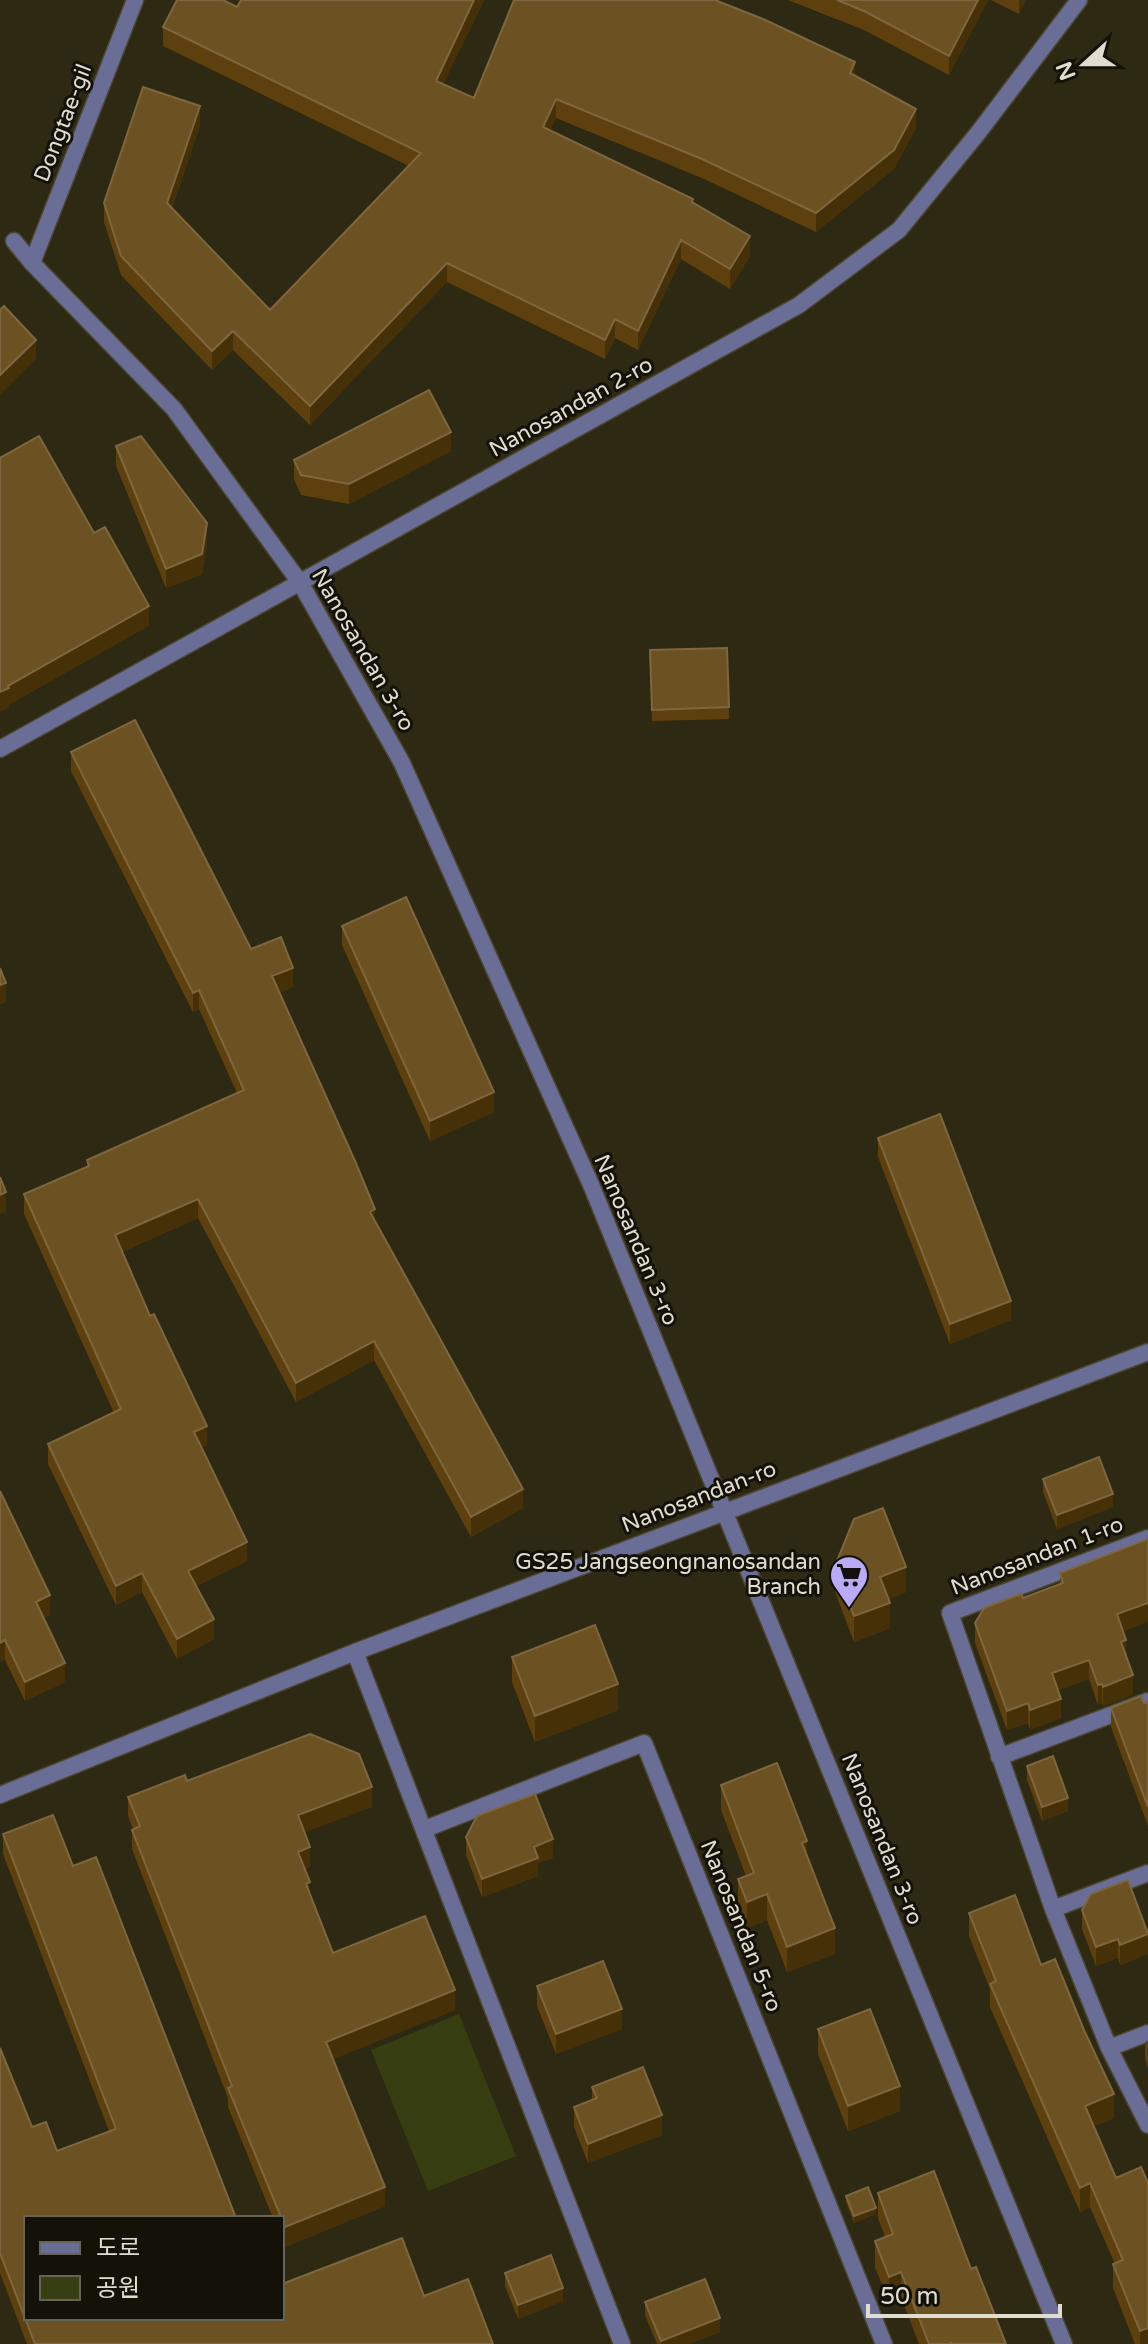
<svg xmlns="http://www.w3.org/2000/svg" width="1148" height="2344" font-family="'Varela Round','Noto Sans KR',sans-serif">
	<rect width="100%" height="100%" fill="#2e2913"/>
	<path fill="#373f12" d="M 459,2014 L 516,2156 L 428,2191 L 371,2050 Z"/>
	<g fill="none" stroke-linecap="round" stroke-linejoin="round">
		<g stroke="#4a4631" stroke-width="19">
			<path id="minor" d="M 14,241 L 32,263 L 174,409 L 301,584 L 402,763 L 592,1187 L 1064,2344
				M 32,263 L 135,0
				M 0,749 L 799,305 L 899,230 L 978,133 L 1079,0
				M 1148,1538 L 950,1613 L 1053,1909 L 1109,2048 L 1148,2125
				M 355,1652 L 622,2344
				M 999,1757 L 1148,1701
				M 0,1795 L 355,1652 L 1148,1352
				M 425,1829 L 644,1743 L 884,2344
				M 1053,1909 L 1148,1873
				M 1109,2048 L 1148,2033"/>
		</g>
		<use href="#minor" stroke="#6a6d95" stroke-width="16"/>
	</g>
	<path fill="#5e400f" d="M 484,0 L 443,84 L 474,98 L 855,76 L 916,128 L 894,169 L 816,232 L 702,178 L 556,118 L 550,131 L 693,203 L 750,256 L 730,289 L 681,259 L 638,350 L 615,338 L 605,359 L 447,282 L 310,425 L 233,350 L 212,370 L 121,275 L 104,222 L 104,203 L 200,125 L 172,208 L 270,310 L 409,166 L 163,46 L 163,27 L 237,7 Z
		M 788,0 L 988,0 L 949,75 L 864,30 Z
		M 991,0 L 1026,0 L 1019,14 Z
		M 116,446 L 207,543 L 202,574 L 166,588 L 116,466 Z
		M 451,451 L 349,504 L 301,495 L 294,479 L 294,460 Z
		M 727,648 L 729,719 L 652,721 L 650,661 Z
		M 71,752 L 251,949 L 293,987 L 279,993 L 375,1221 L 523,1508 L 471,1537 L 374,1360 L 296,1402 L 198,1218 L 122,1252 L 207,1445 L 201,1448 L 247,1561 L 196,1586 L 214,1639 L 177,1659 L 142,1592 L 116,1605 L 48,1464 L 48,1444 L 114,1413 L 24,1214 L 24,1194 L 87,1167 L 87,1160 L 237,1093 L 199,1009 L 193,1012 L 71,771 Z
		M 342,926 L 494,1112 L 430,1141 L 342,945 Z
		M 878,1138 L 1011,1320 L 950,1344 L 878,1157 Z
		M 1043,1479 L 1113,1507 L 1057,1529 L 1043,1492 Z
		M 0,1491 L 50,1615 L 43,1618 L 65,1682 L 25,1701 L 5,1660 Z
		M 835,1566 L 906,1592 L 888,1599 L 890,1628 L 854,1642 L 835,1592 Z
		M 1060,1573 L 1123,1631 L 1133,1695 L 1103,1706 L 1102,1703 L 1098,1705 L 1089,1679 L 1058,1690 L 1061,1718 L 1030,1730 L 1028,1723 L 1007,1730 L 975,1643 L 975,1623 L 1060,1584 Z
		M 512,1657 L 618,1710 L 535,1742 L 512,1682 Z
		M 1148,1702 L 1148,1826 L 1111,1727 L 1111,1708 Z
		M 1027,1766 L 1068,1811 L 1042,1821 L 1027,1780 Z
		M 187,1781 L 372,1807 L 304,1832 L 310,1867 L 305,1869 L 310,1893 L 333,1953 L 455,2010 L 333,2059 L 385,2206 L 285,2247 L 282,2240 L 282,2218 L 273,2218 L 228,2107 L 228,2098 L 132,1849 L 132,1830 L 133,1829 L 128,1816 L 128,1797 Z
		M 721,1785 L 807,1857 L 835,1954 L 787,1972 L 767,1920 L 747,1928 L 738,1904 L 738,1879 L 746,1876 L 721,1810 Z
		M 3,1834 L 73,1866 L 236,2218 L 26,2318 L 424,2296 L 493,2344 L 27,2344 L 0,2273 L 0,2048 L 32,2127 L 57,2151 L 109,2131 L 3,1854 Z
		M 466,1837 L 553,1858 L 538,1863 L 538,1876 L 482,1897 L 466,1855 Z
		M 1082,1910 L 1148,1933 L 1148,1954 L 1120,1965 L 1118,1958 L 1096,1966 L 1082,1929 Z
		M 969,1913 L 1041,1965 L 1114,2118 L 1093,2126 L 1148,2344 L 1135,2344 L 1113,2288 L 1113,2264 L 1115,2264 L 1090,2207 L 1080,2212 L 990,2007 L 990,1989 L 969,1936 Z
		M 537,1986 L 622,2029 L 556,2054 L 537,2006 Z
		M 818,2029 L 900,2111 L 848,2131 L 818,2054 Z
		M 1148,2041 L 1148,2068 L 1145,2060 L 1145,2042 Z
		M 592,2087 L 662,2135 L 588,2163 L 574,2127 L 574,2107 L 592,2100 Z
		M 878,2193 L 971,2269 L 1006,2344 L 919,2344 L 901,2297 L 889,2302 L 875,2267 L 875,2241 L 885,2237 L 878,2218 Z
		M 846,2196 L 876,2214 L 854,2223 L 846,2202 Z
		M 505,2273 L 563,2301 L 518,2319 L 505,2286 Z
		M 645,2302 L 720,2332 L 688,2344 L 657,2344 L 645,2315 Z"/>
	<path fill="#453008" d="M 474,0 L 484,0 L 436,100 L 436,81 Z
		M 978,0 L 988,0 L 949,75 L 949,56 Z
		M 1019,0 L 1026,0 L 1019,14 Z
		M 855,62 L 855,81 L 850,73 Z
		M 556,99 L 556,118 L 543,146 L 543,127 Z
		M 200,106 L 200,125 L 167,222 L 167,203 Z
		M 916,109 L 916,128 L 894,169 L 816,232 L 816,213 Z
		M 750,236 L 750,256 L 730,289 L 730,269 Z
		M 681,240 L 681,259 L 638,350 L 638,331 Z
		M 447,263 L 447,282 L 310,425 L 310,406 Z
		M 615,319 L 615,338 L 605,359 L 605,340 Z
		M 233,331 L 233,350 L 212,370 L 212,351 Z
		M 36,340 L 36,359 L 0,395 L 0,375 Z
		M 451,432 L 451,451 L 349,504 L 349,484 Z
		M 207,523 L 207,543 L 202,574 L 166,588 L 166,569 Z
		M 149,606 L 149,626 L 9,705 L 9,708 L 0,712 L 0,692 L 8,686 Z
		M 293,968 L 293,987 L 272,996 L 272,976 Z
		M 6,983 L 6,1002 L 0,1005 L 0,985 Z
		M 199,990 L 199,1009 L 193,1012 L 193,993 Z
		M 494,1092 L 494,1112 L 430,1141 L 430,1121 Z
		M 6,1192 L 6,1212 L 0,1214 L 0,1195 Z
		M 198,1199 L 198,1218 L 115,1255 L 115,1235 Z
		M 375,1209 L 375,1229 L 370,1212 Z
		M 1011,1301 L 1011,1320 L 950,1344 L 950,1324 Z
		M 374,1341 L 374,1360 L 296,1402 L 296,1383 Z
		M 207,1426 L 207,1445 L 194,1452 L 194,1432 Z
		M 523,1489 L 523,1508 L 471,1537 L 471,1517 Z
		M 1113,1494 L 1113,1507 L 1057,1529 L 1057,1515 Z
		M 247,1542 L 247,1561 L 188,1590 L 188,1571 Z
		M 906,1567 L 906,1592 L 880,1602 L 880,1577 Z
		M 142,1573 L 142,1592 L 116,1605 L 116,1586 Z
		M 50,1595 L 50,1615 L 36,1622 L 36,1602 Z
		M 890,1603 L 890,1628 L 854,1642 L 854,1616 Z
		M 1148,1603 L 1148,1622 L 1117,1634 L 1117,1614 Z
		M 214,1619 L 214,1639 L 177,1659 L 177,1639 Z
		M 5,1640 L 5,1660 L 0,1662 L 0,1643 Z
		M 1126,1640 L 1126,1659 L 1121,1642 Z
		M 1089,1660 L 1089,1679 L 1052,1692 L 1052,1673 Z
		M 65,1663 L 65,1682 L 25,1701 L 25,1682 Z
		M 1133,1675 L 1133,1695 L 1103,1706 L 1103,1687 Z
		M 618,1684 L 618,1710 L 535,1742 L 535,1716 Z
		M 1102,1684 L 1102,1703 L 1098,1705 L 1098,1685 Z
		M 1061,1699 L 1061,1718 L 1030,1730 L 1030,1710 Z
		M 1028,1703 L 1028,1723 L 1007,1730 L 1007,1711 Z
		M 372,1787 L 372,1807 L 298,1835 L 298,1815 Z
		M 1068,1798 L 1068,1811 L 1042,1821 L 1042,1807 Z
		M 553,1839 L 553,1858 L 538,1863 L 538,1876 L 482,1897 L 482,1879 L 534,1847 Z
		M 807,1841 L 807,1867 L 802,1843 Z
		M 310,1847 L 310,1867 L 298,1871 L 298,1852 Z
		M 767,1894 L 767,1920 L 747,1928 L 747,1902 Z
		M 835,1928 L 835,1954 L 787,1972 L 787,1947 Z
		M 1148,1934 L 1148,1954 L 1120,1965 L 1120,1945 Z
		M 1118,1939 L 1118,1958 L 1096,1966 L 1096,1947 Z
		M 455,1990 L 455,2010 L 326,2062 L 326,2042 Z
		M 622,2009 L 622,2029 L 556,2054 L 556,2034 Z
		M 900,2086 L 900,2111 L 848,2131 L 848,2106 Z
		M 1114,2094 L 1114,2118 L 1085,2130 L 1085,2106 Z
		M 662,2115 L 662,2135 L 588,2163 L 588,2144 Z
		M 1090,2183 L 1090,2207 L 1080,2212 L 1080,2188 Z
		M 385,2187 L 385,2206 L 285,2247 L 285,2227 Z
		M 876,2208 L 876,2214 L 854,2223 L 854,2216 Z
		M 901,2272 L 901,2297 L 889,2302 L 889,2277 Z
		M 563,2288 L 563,2301 L 518,2319 L 518,2305 Z
		M 720,2318 L 720,2332 L 688,2344 L 661,2344 L 661,2341 Z
		M 1148,2328 L 1148,2344 L 1140,2344 L 1140,2331 Z"/>
	<path fill="#6c5123" stroke="#7e673e" stroke-width="2" d="M 177,0 L 223,0 L 237,7 L 241,0 L 474,0 L 436,81 L 474,98 L 514,0 L 715,0 L 763,19 L 855,62 L 850,73 L 916,109 L 894,150 L 816,213 L 702,159 L 556,99 L 543,127 L 693,199 L 692,202 L 750,236 L 730,269 L 681,240 L 638,331 L 615,319 L 605,340 L 447,263 L 310,406 L 233,331 L 212,351 L 121,256 L 104,203 L 143,87 L 200,106 L 167,203 L 270,310 L 421,153 L 163,27 Z
		M 837,0 L 978,0 L 949,56 L 864,11 Z
		M 4,306 L 36,340 L 0,375 L 0,310 Z
		M 429,390 L 451,432 L 349,484 L 301,475 L 294,460 Z
		M 39,436 L 94,533 L 105,527 L 149,606 L 8,686 L 9,688 L 0,692 L 0,458 Z
		M 141,436 L 207,523 L 202,554 L 166,569 L 116,446 Z
		M 727,648 L 729,707 L 652,710 L 650,650 Z
		M 135,720 L 251,949 L 281,937 L 293,968 L 272,976 L 355,1161 L 375,1209 L 370,1212 L 523,1489 L 471,1517 L 374,1341 L 296,1383 L 198,1199 L 115,1235 L 150,1316 L 154,1314 L 207,1426 L 194,1432 L 247,1542 L 188,1571 L 214,1619 L 177,1639 L 142,1573 L 116,1586 L 48,1444 L 121,1409 L 24,1194 L 89,1166 L 87,1160 L 244,1090 L 199,990 L 193,993 L 71,752 Z
		M 406,897 L 494,1092 L 430,1121 L 342,926 Z
		M 0,968 L 6,983 L 0,985 Z
		M 940,1114 L 1011,1301 L 950,1324 L 878,1138 Z
		M 0,1177 L 6,1192 L 0,1195 Z
		M 1099,1457 L 1113,1494 L 1057,1515 L 1043,1479 Z
		M 0,1491 L 50,1595 L 36,1602 L 65,1663 L 25,1682 L 5,1640 L 0,1643 Z
		M 883,1508 L 906,1567 L 880,1577 L 890,1603 L 854,1616 L 835,1566 L 854,1519 Z
		M 1148,1539 L 1148,1603 L 1117,1614 L 1126,1640 L 1121,1642 L 1133,1675 L 1103,1687 L 1102,1684 L 1098,1685 L 1089,1660 L 1052,1673 L 1061,1699 L 1030,1710 L 1028,1703 L 1007,1711 L 975,1623 L 984,1608 L 1021,1594 L 1023,1598 L 1063,1583 L 1060,1573 Z
		M 595,1625 L 618,1684 L 535,1716 L 512,1657 Z
		M 1141,1696 L 1144,1703 L 1148,1702 L 1148,1807 L 1111,1708 Z
		M 310,1734 L 359,1754 L 372,1787 L 298,1815 L 310,1847 L 298,1852 L 310,1882 L 306,1884 L 333,1953 L 425,1916 L 455,1990 L 326,2042 L 385,2187 L 285,2227 L 228,2088 L 232,2086 L 132,1830 L 140,1826 L 128,1797 L 185,1775 L 187,1781 Z
		M 1053,1756 L 1068,1798 L 1042,1807 L 1027,1766 Z
		M 777,1763 L 807,1841 L 802,1843 L 835,1928 L 787,1947 L 767,1894 L 747,1902 L 738,1879 L 754,1873 L 721,1785 Z
		M 535,1794 L 553,1839 L 534,1847 L 538,1858 L 482,1879 L 466,1837 L 477,1816 Z
		M 53,1815 L 73,1866 L 96,1857 L 236,2218 L 26,2218 L 26,2318 L 282,2318 L 282,2284 L 402,2238 L 424,2296 L 468,2279 L 493,2344 L 35,2344 L 0,2253 L 0,2048 L 32,2127 L 46,2122 L 57,2151 L 116,2129 L 3,1834 Z
		M 1128,1880 L 1148,1934 L 1120,1945 L 1118,1939 L 1096,1947 L 1082,1910 L 1091,1894 Z
		M 1015,1895 L 1041,1965 L 1055,1959 L 1084,2030 L 1114,2094 L 1085,2106 L 1116,2178 L 1141,2167 L 1148,2183 L 1148,2328 L 1140,2331 L 1113,2264 L 1123,2260 L 1090,2183 L 1080,2188 L 990,1984 L 996,1981 L 969,1913 Z
		M 603,1961 L 622,2009 L 556,2034 L 537,1986 Z
		M 870,2009 L 900,2086 L 848,2106 L 818,2029 Z
		M 643,2067 L 662,2115 L 588,2144 L 574,2107 L 597,2098 L 592,2087 Z
		M 934,2171 L 971,2269 L 976,2267 L 1006,2344 L 951,2344 L 951,2343 L 948,2344 L 929,2344 L 901,2272 L 889,2277 L 875,2241 L 893,2234 L 878,2193 Z
		M 868,2187 L 876,2208 L 854,2216 L 846,2196 Z
		M 551,2255 L 563,2288 L 518,2305 L 505,2273 Z
		M 705,2279 L 720,2318 L 661,2341 L 645,2302 Z"/>
	<defs>
		<g id="supermarket-pin" transform="scale(2)"><path d="M0 17L-7.5 6A9.5 9.5 0 1 1 7.5 6Z" fill="#baaaf7" stroke="#141108"/><path d="M-6-5.5h2.5l.6 2H6L4.5 2H-2.5L-4.4-4H-6ZM-1.5 3.2a1.3 1.3 0 1 0 .1 0ZM3 3.2a1.3 1.3 0 1 0 .1 0Z" fill="#111"/></g>
	</defs>
	<g fill-rule="evenodd">
		<use href="#supermarket-pin" x="849" y="1575"/>
	</g>
	<g text-anchor="middle" dominant-baseline="central" stroke-width="6" stroke-linejoin="round" paint-order="stroke">
		<g font-size="22" fill="#e0ddd0" stroke="#141108">
			<text transform="translate(63 123) rotate(-69)">Dongtae-gil</text>
			<text transform="translate(571 407) rotate(-29)">Nanosandan 2-ro</text>
			<text transform="translate(363 650) rotate(60)">Nanosandan 3-ro</text>
			<text transform="translate(636 1240) rotate(67)">Nanosandan 3-ro</text>
			<text transform="translate(699 1497) rotate(-21)">Nanosandan-ro</text>
			<text transform="translate(1037 1556) rotate(-21)">Nanosandan 1-ro</text>
			<text transform="translate(882 1839) rotate(68)">Nanosandan 3-ro</text>
			<text transform="translate(741 1926) rotate(68)">Nanosandan 5-ro</text>
		</g>
		<g font-size="22" fill="#e0ddd0" stroke="#141108" text-anchor="end">
			<text x="821" y="1562">GS25 Jangseongnanosandan<tspan x="821" dy="25">Branch</tspan></text>
		</g>
	</g>
	<rect x="24" y="2216" width="260" height="104" fill="#141108" stroke="#666358" stroke-width="2"/>
	<rect x="40" y="2242" width="40" height="12" fill="#6a6d95" stroke="#666358" stroke-width="2"/>
	<text x="96" y="2256" font-size="24" fill="#e0ddd0">도로</text>
	<rect x="40" y="2276" width="40" height="24" fill="#373f12" stroke="#666358" stroke-width="2"/>
	<text x="96" y="2296" font-size="24" fill="#e0ddd0">공원</text>
	<g transform="translate(1084 64) rotate(249)" stroke="#141108" stroke-width="6" paint-order="stroke">
	<path d="M0-6L14 30L0 20L-14 30Z" fill="#e0ddd0"/>
	<text y="-12" font-size="22" font-weight="bold" text-anchor="middle" fill="#e0ddd0">N</text>
	</g>
	<path d="M868 2304v12h192v-12" fill="none" stroke="#e0ddd0" stroke-width="4"/>
	<text x="880" y="2304" font-size="24" fill="#e0ddd0" stroke="#141108" stroke-width="6" paint-order="stroke">50 m</text>
</svg>
